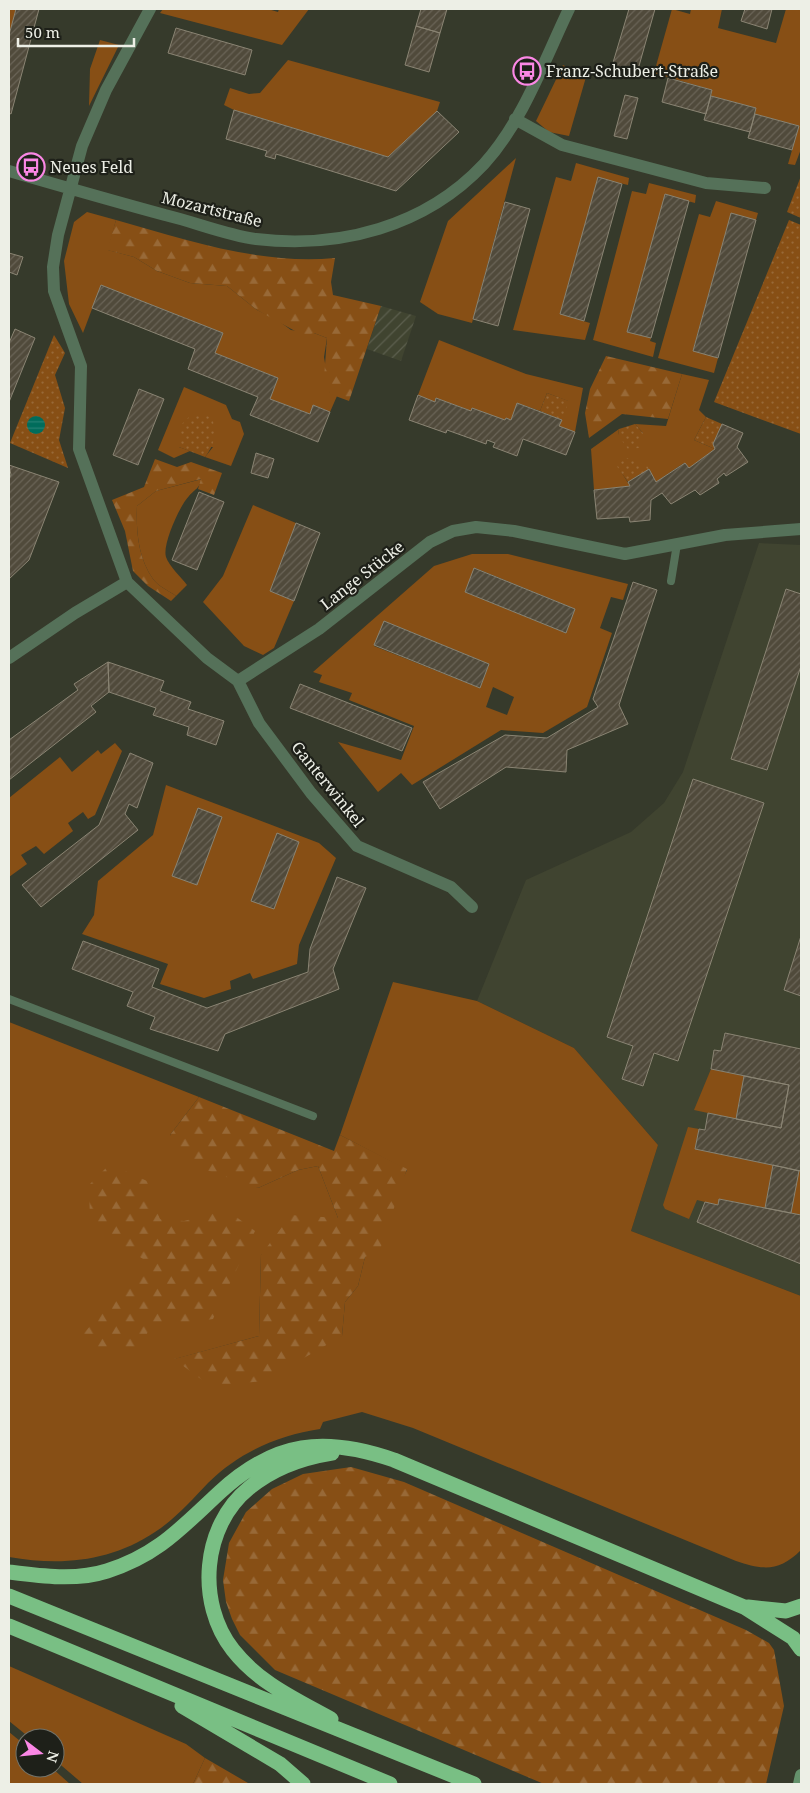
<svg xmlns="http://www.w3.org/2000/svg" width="810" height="1793" font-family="'Noto Serif',serif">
	<defs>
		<pattern id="industrial-furrows" width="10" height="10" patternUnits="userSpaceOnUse" patternTransform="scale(1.25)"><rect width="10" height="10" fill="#404430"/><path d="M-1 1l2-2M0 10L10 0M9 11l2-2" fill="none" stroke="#5c5f4e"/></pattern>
		<pattern id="forest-firs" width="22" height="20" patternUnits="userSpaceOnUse" patternTransform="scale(1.25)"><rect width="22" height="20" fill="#874f15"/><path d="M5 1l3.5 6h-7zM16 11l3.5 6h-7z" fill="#986937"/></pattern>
		<pattern id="park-dots" width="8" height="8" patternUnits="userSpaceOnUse" patternTransform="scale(1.25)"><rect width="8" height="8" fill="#874f15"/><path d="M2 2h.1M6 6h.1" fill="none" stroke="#986937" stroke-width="1.8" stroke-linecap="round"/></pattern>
		<pattern id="water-rules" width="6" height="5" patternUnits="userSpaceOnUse" patternTransform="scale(1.25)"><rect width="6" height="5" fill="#006c5b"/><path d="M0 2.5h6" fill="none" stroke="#268173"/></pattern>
		<pattern id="building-hatch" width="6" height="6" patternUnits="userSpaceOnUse" patternTransform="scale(1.25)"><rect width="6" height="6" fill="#504a3b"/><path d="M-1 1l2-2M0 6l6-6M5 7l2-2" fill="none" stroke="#6a6457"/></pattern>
	</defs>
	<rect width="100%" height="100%" fill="#363a2b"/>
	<path fill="#404430" d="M 759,543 L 801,545 L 801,1296 L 631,1231 L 658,1145 L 574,1048 L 477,1001 L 526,880 L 631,832 L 664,803 L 683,772 Z"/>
	<path fill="url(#industrial-furrows)" d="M 381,306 L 416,316 L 401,361 L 367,349 Z"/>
	<path fill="#874f15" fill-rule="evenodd" d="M 9,9 L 16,9 L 9,35 Z
		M 163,9 L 268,9 L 278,12 L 279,9 L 309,9 L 282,45 L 160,13 Z
		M 672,9 L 690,14 L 691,9 L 722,9 L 718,28 L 776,43 L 786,9 L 801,9 L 801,149 L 795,165 L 788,164 L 799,126 L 755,114 L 756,108 L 711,96 L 712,90 L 654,73 Z
		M 100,40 L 119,45 L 89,106 L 90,69 Z
		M 288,60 L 440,102 L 437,111 L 388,157 L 234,110 L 224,105 L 230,88 L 249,94 L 260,93 Z
		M 563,65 L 586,77 L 569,136 L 549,132 L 536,121 Z
		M 516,158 L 472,323 L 438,314 L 420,302 L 448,221 Z
		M 576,163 L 629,178 L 628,185 L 598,178 L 560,314 L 590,323 L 585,340 L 513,330 L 556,177 L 571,181 Z
		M 649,183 L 696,195 L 695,203 L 665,195 L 627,332 L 651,338 L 650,341 L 656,343 L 653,357 L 593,340 L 632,191 L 646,194 Z
		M 716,201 L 758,213 L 756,220 L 731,214 L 693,350 L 718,358 L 714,373 L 658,358 L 699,214 L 710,217 Z
		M 87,212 L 116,220 L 108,250 L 134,257 L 157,271 L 190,283 L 227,286 L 257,310 L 276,319 L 291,330 L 314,333 L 327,338 L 324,357 L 330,393 L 337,396 L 330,412 L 313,405 L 310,414 L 270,399 L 278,378 L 215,353 L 223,333 L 101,285 L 83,333 L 69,304 L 64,261 L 74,222 Z
		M 439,340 L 526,374 L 583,388 L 575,432 L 559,426 L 568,401 L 547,393 L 540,411 L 517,403 L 511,420 L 506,418 L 505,420 L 472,408 L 471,411 L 436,398 L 435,402 L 418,395 Z
		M 682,374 L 709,380 L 699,410 L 706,417 L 694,440 L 715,449 L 689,468 L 684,463 L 656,482 L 649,469 L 617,465 L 630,486 L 594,490 L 591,449 L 619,429 L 618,435 L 643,433 L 635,424 L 666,426 Z
		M 184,387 L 226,405 L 232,419 L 240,422 L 244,434 L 231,466 L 205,457 L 213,447 L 179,447 L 190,451 L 174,458 L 158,450 Z
		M 202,479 C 198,490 196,488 189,496 C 180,505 162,545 166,557 C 169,566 181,577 187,585 L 176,596 C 169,591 158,586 153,579 C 138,558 136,531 137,506 L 156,491 Z
		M 253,505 L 296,523 L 270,591 L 294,601 L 274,648 L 263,655 L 244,646 L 203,602 L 223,576 Z
		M 472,554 L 508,554 L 628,584 L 623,600 L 611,597 L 600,628 L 612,633 L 587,707 L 543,733 L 501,730 L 412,785 L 401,773 L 378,792 L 338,742 L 401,760 L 414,726 L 349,700 L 352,693 L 319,682 L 322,675 L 313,672 L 434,566 ZM 475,568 L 575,609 L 566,633 L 465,592 ZM 384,621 L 489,664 L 480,688 L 374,646 ZM 493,687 L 514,697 L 507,715 L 486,707 Z
		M 115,743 L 122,751 L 95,815 L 88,819 L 83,812 L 68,823 L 73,831 L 44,854 L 36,846 L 21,855 L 27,864 L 9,877 L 9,798 L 60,757 L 72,772 L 98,750 L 101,754 Z
		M 166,785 L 319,843 L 336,858 L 299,945 L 297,964 L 253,979 L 250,973 L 230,981 L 231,989 L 204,998 L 160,984 L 168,964 L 82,934 L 94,915 L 98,881 L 153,835 Z
		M 393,982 L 477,1001 L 574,1048 L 658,1145 L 631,1231 L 801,1296 L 801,1550 C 779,1572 763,1570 736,1561 L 413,1428 L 362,1412 L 323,1422 L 320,1429 C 278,1435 238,1453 208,1483 C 192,1500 175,1519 155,1532 C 110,1562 61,1566 9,1557 L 9,1022 L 199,1097 L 170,1135 L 258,1188 L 298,1170 L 318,1166 L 338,1218 L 261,1255 L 259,1336 L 175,1359 L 342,1336 L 345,1302 L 358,1286 L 365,1257 L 407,1170 L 340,1135 Z
		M 711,1069 L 744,1076 L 736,1119 L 694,1110 Z
		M 688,1127 L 699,1129 L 695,1149 L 773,1165 L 765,1208 L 720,1199 L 718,1205 L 697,1200 L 689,1219 L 665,1209 L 663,1205 Z
		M 799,1171 L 801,1171 L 801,1215 L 791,1213 Z
		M 9,1666 L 186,1744 L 205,1758 L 193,1784 L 83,1784 L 55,1760 L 55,1738 L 30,1738 L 9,1721 Z
		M 9,1732 L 25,1745 L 25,1768 L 52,1768 L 70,1784 L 9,1784 Z"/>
	<path fill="url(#forest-firs)" d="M 116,220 C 188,240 259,265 335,258 L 331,282 L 333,295 L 381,306 L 349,401 L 330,394 L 324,378 L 327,338 L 314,333 L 304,336 L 257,310 L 227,286 L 190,283 L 157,271 L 134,257 L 107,250 Z
		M 606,356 L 682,374 L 668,419 L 622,414 L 589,438 L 585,413 L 590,389 Z
		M 155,459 L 177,467 L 191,462 L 222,473 L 214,495 L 198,489 L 201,479 L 156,491 L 137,506 C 136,531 138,558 153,579 C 158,586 169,591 176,596 L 171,601 L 148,586 L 133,571 L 125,531 L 112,500 L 144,487 Z
		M 199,1097 L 334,1151 L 340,1135 L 407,1169 L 380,1250 L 365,1257 L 358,1286 L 345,1302 L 342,1336 L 264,1381 L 210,1386 L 174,1359 L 259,1336 L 261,1255 L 291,1215 L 338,1218 L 318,1166 L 298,1170 L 258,1188 L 186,1163 L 170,1135 Z
		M 110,1164 L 147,1181 L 160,1219 L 184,1221 L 227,1210 L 255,1231 L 213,1319 L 150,1328 L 139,1349 L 95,1352 L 83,1334 L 119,1294 L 153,1265 L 120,1245 L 90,1222 L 89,1185 Z
		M 351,1467 L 404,1482 L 746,1630 L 769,1643 L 774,1650 L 784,1706 L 766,1784 L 544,1784 L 275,1670 L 240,1635 L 232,1619 L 226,1602 L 223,1580 L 229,1543 L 246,1512 L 272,1489 L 303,1474 Z
		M 205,1758 L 248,1783 L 249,1784 L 193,1784 Z"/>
	<path fill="url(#park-dots)" d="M 801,176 L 801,218 L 787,212 Z
		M 789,220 L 801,225 L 801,434 L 714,402 Z
		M 54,335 L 65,353 L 55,375 L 65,408 L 59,440 L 68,468 L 10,443 Z
		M 547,393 L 569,401 L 562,420 L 540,411 Z
		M 203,414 L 212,418 C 217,433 215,444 205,457 L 179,447 L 179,427 L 190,416 Z
		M 706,417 L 722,424 L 713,444 L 715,449 L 694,440 Z
		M 635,424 L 643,433 L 639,448 L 628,449 L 618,435 L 619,429 Z
		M 627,458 L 647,466 L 649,469 L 628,482 L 616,465 Z"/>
	<path fill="url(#water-rules)" d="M27 425a9 9 0 1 1 18 0a9 9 0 1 1-18 0Z"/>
	<path fill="url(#building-hatch)" stroke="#8a8473" d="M 16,9 L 39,9 L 11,114 L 9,113 L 9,35 Z
		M 421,9 L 447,9 L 440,33 L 416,26 Z
		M 629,9 L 655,9 L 637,73 L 612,66 Z
		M 745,9 L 772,9 L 767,29 L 741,21 Z
		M 416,26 L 440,33 L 429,72 L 405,65 Z
		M 176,28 L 252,50 L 245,75 L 168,53 Z
		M 668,78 L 712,90 L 706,114 L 662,102 Z
		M 625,95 L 638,98 L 627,139 L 614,136 Z
		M 711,96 L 756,108 L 750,132 L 704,120 Z
		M 234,110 L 388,157 L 437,111 L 459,132 L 396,191 L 276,154 L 275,159 L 265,156 L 267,151 L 226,139 Z
		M 755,114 L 799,126 L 792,150 L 748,138 Z
		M 598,177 L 622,184 L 584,321 L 560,314 Z
		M 665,194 L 689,201 L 651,338 L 627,332 Z
		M 505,202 L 530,209 L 498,326 L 473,319 Z
		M 731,213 L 756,220 L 718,358 L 693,351 Z
		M 9,253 L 23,257 L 17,275 L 9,272 Z
		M 101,285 L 223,333 L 215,353 L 278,378 L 270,399 L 310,414 L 313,405 L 330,412 L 318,442 L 250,415 L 258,397 L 188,369 L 195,349 L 92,308 Z
		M 15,329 L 35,338 L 9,402 L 9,343 Z
		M 139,389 L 164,399 L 138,465 L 113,455 Z
		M 418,395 L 435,402 L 436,398 L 471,411 L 472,408 L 505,420 L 506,418 L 511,420 L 517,403 L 562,420 L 559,426 L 575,432 L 566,455 L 523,439 L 517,456 L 493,447 L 495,443 L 487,440 L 486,444 L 447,430 L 446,433 L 409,420 Z
		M 722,424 L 743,433 L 737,447 L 748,462 L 726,476 L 724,473 L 717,479 L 719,483 L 700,495 L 695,490 L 671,504 L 662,493 L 651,500 L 650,520 L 630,522 L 629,517 L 597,519 L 594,490 L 630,486 L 628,482 L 649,469 L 656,482 L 685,463 L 689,468 L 715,449 L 713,444 Z
		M 256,453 L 274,459 L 268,478 L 251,473 Z
		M 9,465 L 59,482 L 29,560 L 9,579 L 9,479 L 11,475 Z
		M 199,492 L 224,502 L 197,570 L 172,560 Z
		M 296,523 L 320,533 L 294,601 L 270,591 Z
		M 474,568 L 575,609 L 566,633 L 465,592 Z
		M 633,582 L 657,590 L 619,705 L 628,724 L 567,750 L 566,772 L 506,767 L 440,809 L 423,782 L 505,735 L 547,738 L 598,707 L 593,699 Z
		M 786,589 L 801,594 L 801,666 L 767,770 L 731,759 Z
		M 384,621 L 489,664 L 480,688 L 374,645 Z
		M 108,662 L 164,681 L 160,691 L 191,702 L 188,709 L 224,721 L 216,745 L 187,735 L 189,727 L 153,715 L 156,708 L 109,692 Z
		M 108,662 L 109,692 L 91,706 L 96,712 L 9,780 L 9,740 L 78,690 L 74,684 Z
		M 300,684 L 412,728 L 402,751 L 290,708 Z
		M 130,753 L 153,763 L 137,808 L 129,804 L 125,814 L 138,830 L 41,907 L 22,885 L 99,825 Z
		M 693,779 L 764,803 L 678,1061 L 654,1053 L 643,1086 L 622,1079 L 633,1046 L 607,1037 Z
		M 198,808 L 222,817 L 197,885 L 172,876 Z
		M 277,833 L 299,842 L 274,909 L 251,901 Z
		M 337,877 L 366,888 L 333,969 L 339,989 L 225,1034 L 218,1051 L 150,1029 L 155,1017 L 127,1006 L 133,992 L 72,969 L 83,941 L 159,969 L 152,987 L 207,1008 L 308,972 L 310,949 Z
		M 801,936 L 801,996 L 784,990 Z
		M 725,1033 L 801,1049 L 801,1171 L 695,1149 L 699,1129 L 705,1130 L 708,1113 L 781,1128 L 789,1085 L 711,1069 L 714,1050 L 721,1051 Z
		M 744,1076 L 789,1085 L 781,1128 L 736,1119 Z
		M 773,1165 L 799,1171 L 791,1213 L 765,1208 Z
		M 719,1199 L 801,1215 L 801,1264 L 697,1222 L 705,1202 L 718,1205 Z"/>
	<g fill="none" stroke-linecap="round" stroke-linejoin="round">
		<path stroke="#557159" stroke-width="8" d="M 671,581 L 677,544
			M 9,999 L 313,1116"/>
		<path stroke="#557159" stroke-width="12" d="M 515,119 L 562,145 L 706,183 L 765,188
			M 9,171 C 61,186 113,201 165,215 C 195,222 226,235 256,239 C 339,249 425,227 484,164 C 523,121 544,61 569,9
			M 127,582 L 79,449 L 81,366 L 54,291 L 53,267 L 58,235 L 82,146 L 106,90 L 150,9
			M 9,658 L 75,613 L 127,582 L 207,658 L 238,681 L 319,629 L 430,542 L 453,531 L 476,527 L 514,531 L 625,554 L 725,535 L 801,529
			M 238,681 L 259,723 L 311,793 L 357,846 L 451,887 L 472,907"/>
		<path stroke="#64916b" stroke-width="12" d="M 799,1784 L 801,1775"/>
		<path stroke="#79bf84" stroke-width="15" d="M 9,1572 C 40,1576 76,1581 107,1571 C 158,1555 182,1527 220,1492 C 275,1441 325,1436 394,1460 L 744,1607 L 793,1638 L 801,1649
			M 9,1596 L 474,1784
			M 748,1607 L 786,1611 L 801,1606
			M 9,1626 L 390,1784
			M 182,1706 L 280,1764 L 303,1784
			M 331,1719 C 295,1699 259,1683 233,1650 C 196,1603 202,1526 249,1488 C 273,1468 301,1458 332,1453"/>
	</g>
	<defs>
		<g id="bus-ring" transform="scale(1.4375)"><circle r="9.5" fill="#1e2019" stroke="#fb87e5" stroke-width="1.5"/><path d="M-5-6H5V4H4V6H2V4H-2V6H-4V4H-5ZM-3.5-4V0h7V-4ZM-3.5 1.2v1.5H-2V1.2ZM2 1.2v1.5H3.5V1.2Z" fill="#fb87e5"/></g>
	</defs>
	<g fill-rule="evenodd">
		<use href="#bus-ring" x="527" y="71"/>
		<use href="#bus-ring" x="31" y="167"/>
	</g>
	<g text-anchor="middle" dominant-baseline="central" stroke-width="4.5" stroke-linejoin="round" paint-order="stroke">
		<g font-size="16" fill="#edefe6" stroke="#1e2019" text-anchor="start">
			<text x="546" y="71">Franz-Schubert-Straße</text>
			<text x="50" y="167">Neues Feld</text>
		</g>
		<g font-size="16" fill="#edefe6" stroke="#1e2019">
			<text transform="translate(212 209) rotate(14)">Mozartstraße</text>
			<text transform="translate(362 575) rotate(-38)">Lange Stücke</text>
			<text transform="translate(328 784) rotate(51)">Ganterwinkel</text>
		</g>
	</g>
	<rect width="810" height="1793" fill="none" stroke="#edefe6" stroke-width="20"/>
	<g transform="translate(40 1753) rotate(106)"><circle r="24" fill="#1e2019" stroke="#71736b"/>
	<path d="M0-4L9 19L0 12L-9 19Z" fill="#fb87e5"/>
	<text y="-8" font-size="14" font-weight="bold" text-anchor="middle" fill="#edefe6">N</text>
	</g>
	<path d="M18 38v8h116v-8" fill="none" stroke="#edefe6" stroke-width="2.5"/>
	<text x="25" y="38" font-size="15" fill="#edefe6" stroke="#1e2019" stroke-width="4" paint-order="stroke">50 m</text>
</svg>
